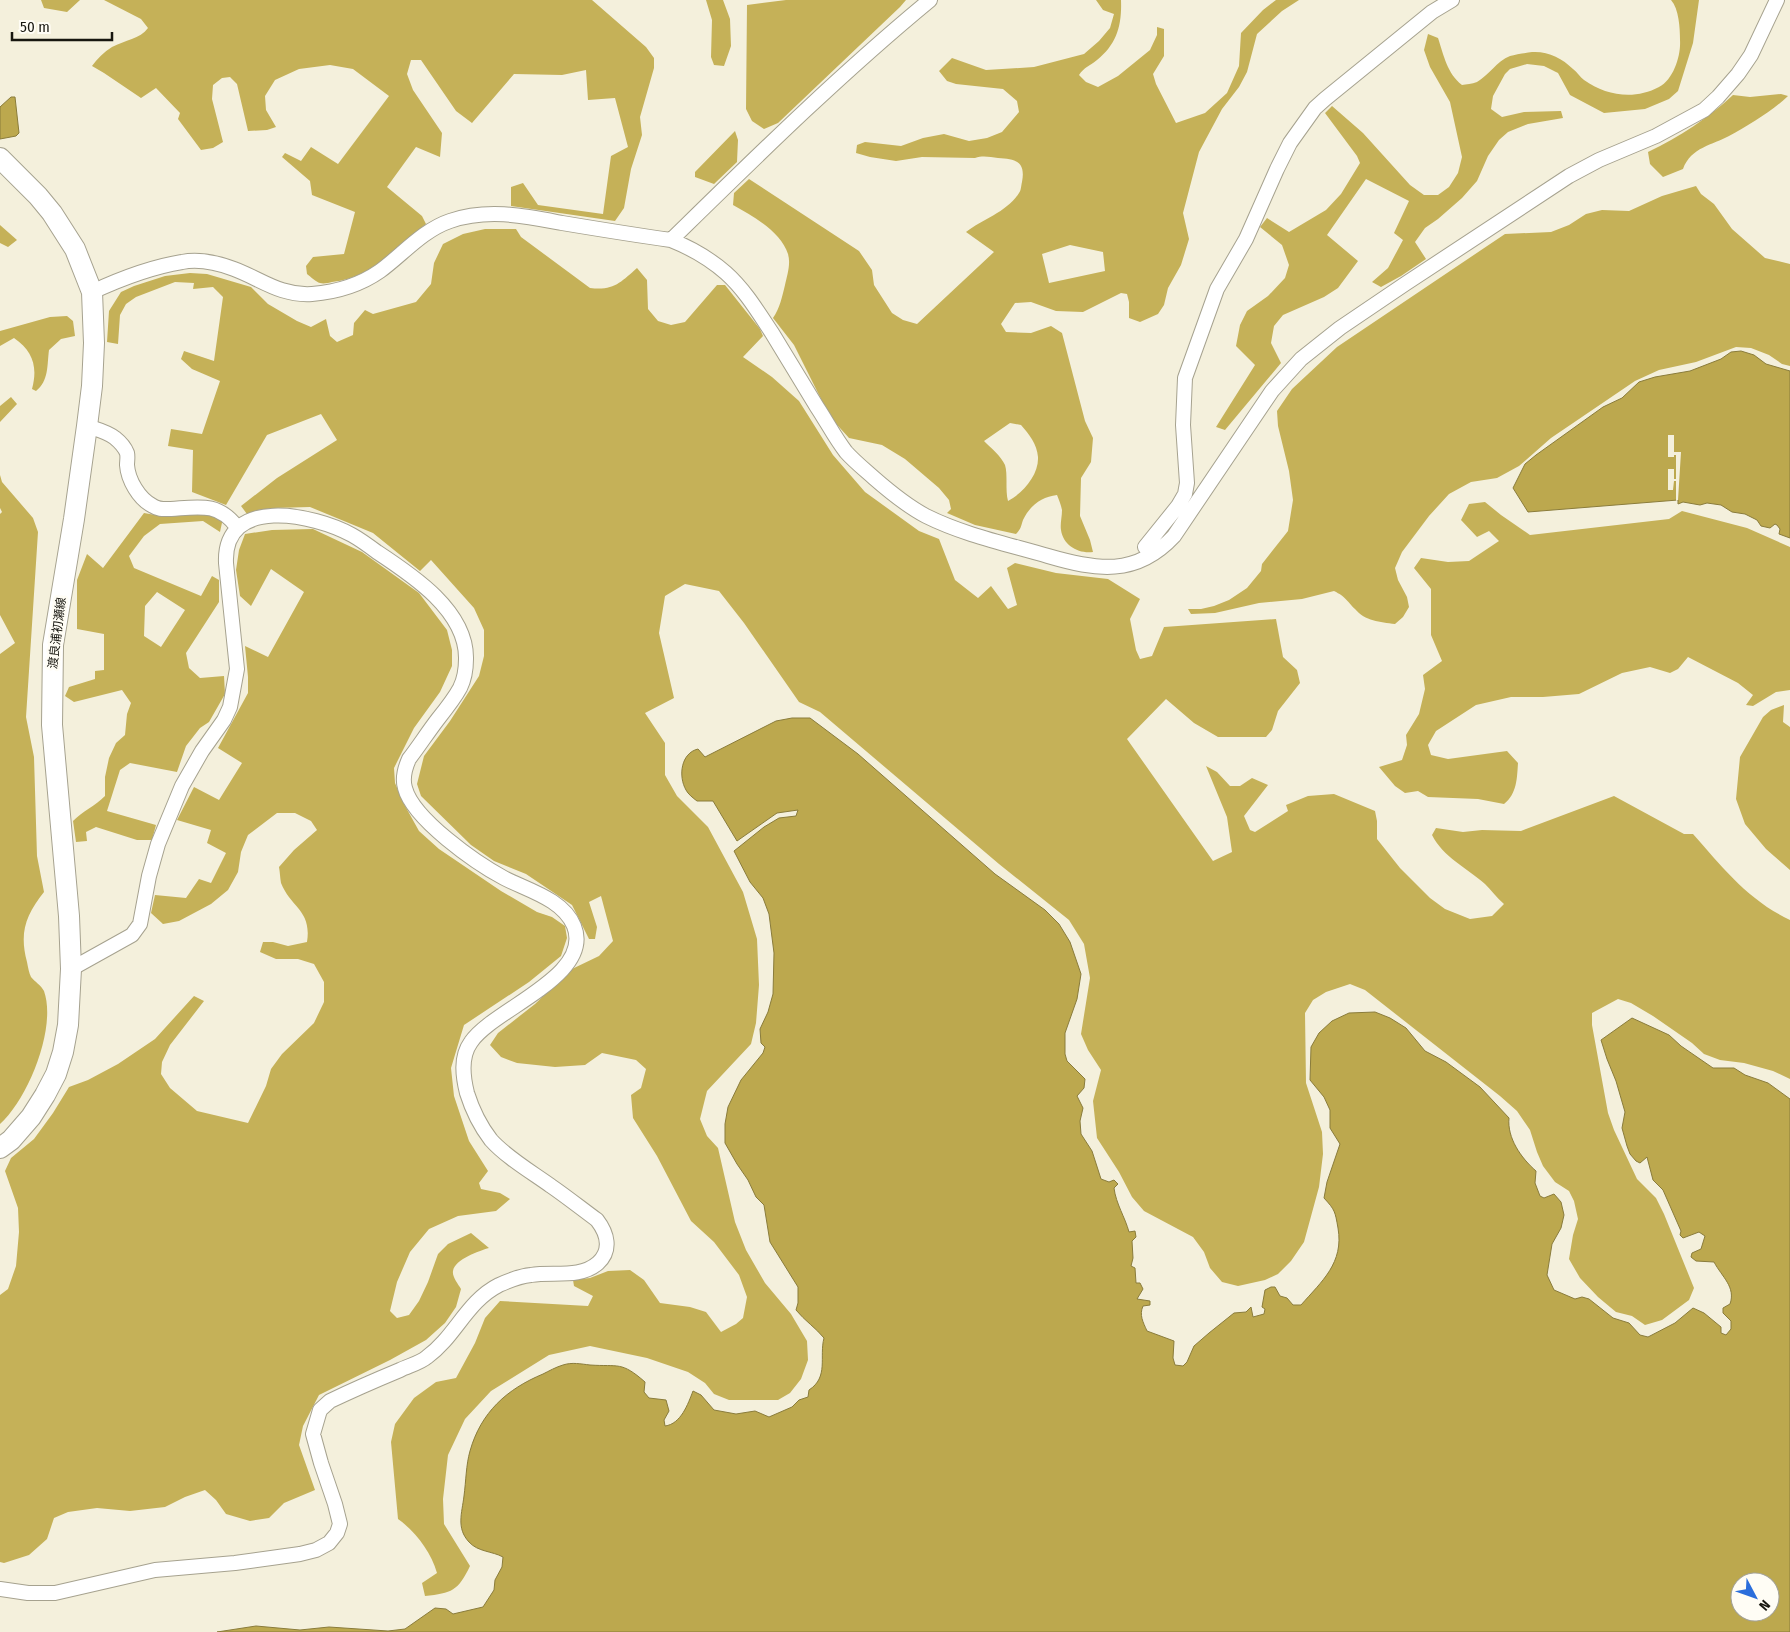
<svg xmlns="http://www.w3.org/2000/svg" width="1790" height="1632" font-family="'Fira Sans Condensed','Noto Sans JP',sans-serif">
	<rect width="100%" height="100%" fill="#f4f0dc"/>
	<path fill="#c5b158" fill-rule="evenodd" d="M 41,0 L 80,0 L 67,12 L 44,8 Z
		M 104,0 L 592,0 L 646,47 L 654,58 L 654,68 L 640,117 L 642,135 L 631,169 L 624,208 L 615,221 L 511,206 L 511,187 L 523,183 L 538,205 L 603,214 L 611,156 L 628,147 L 615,98 L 588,100 L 586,70 L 562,75 L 514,74 L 472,123 L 456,111 L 421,60 L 411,60 L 407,74 L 413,90 L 442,133 L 440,157 L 416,147 L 387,187 L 422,216 L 426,224 C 398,246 370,279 332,282 C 329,283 323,284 320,283 C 316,282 311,277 307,274 L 306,266 L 313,257 L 344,254 L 355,212 L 312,195 L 310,181 L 282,157 L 285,153 L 301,161 L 311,147 L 338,164 L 389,96 L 353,69 L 330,65 L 299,69 L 275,80 L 265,96 L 266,110 L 276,127 L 267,130 L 248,131 L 237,84 L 230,77 L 222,78 L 213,85 L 212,99 L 223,142 L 213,148 L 201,150 L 178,119 L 180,113 L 156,88 L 141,98 L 104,73 L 92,66 C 97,59 104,52 112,47 C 125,40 140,39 148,28 L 141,19 Z
		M 706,0 L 723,0 L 730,19 L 731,46 L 724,66 L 714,65 L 711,57 L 712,20 Z
		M 786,0 L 906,0 L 900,7 L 778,123 L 764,129 L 752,121 L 746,109 L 747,5 Z
		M 1096,0 L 1121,0 C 1122,25 1117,44 1097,60 C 1090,66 1084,67 1079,75 L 1086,82 L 1098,87 L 1118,76 L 1150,50 L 1157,35 L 1157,27 L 1164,29 L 1164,56 L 1153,74 L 1156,84 L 1176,123 L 1205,113 L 1227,93 L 1239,66 L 1241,33 L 1263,10 L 1276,0 L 1299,0 L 1282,11 L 1257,34 L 1247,72 L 1239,87 L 1222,109 L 1199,152 L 1183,213 L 1189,239 L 1181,265 L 1168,288 L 1164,305 L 1158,314 L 1140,322 L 1129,318 L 1129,302 L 1127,294 L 1121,293 L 1083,312 L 1056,311 L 1031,302 L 1015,303 L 1001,324 L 1006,332 L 1031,333 L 1051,326 L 1062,333 L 1085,421 L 1093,438 L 1091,462 L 1081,478 L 1080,516 L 1090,540 L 1093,552 C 1078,554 1063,545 1061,530 C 1060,524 1062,517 1062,510 C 1061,505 1059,500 1057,495 C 1042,497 1030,505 1023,520 C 1021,526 1021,529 1016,534 L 975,525 L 947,513 L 951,509 L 949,500 L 939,488 L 905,459 L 882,445 L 849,438 L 830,417 L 794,345 L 773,318 C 780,308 782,297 785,285 C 787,276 791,264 788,254 C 781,232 753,216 733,205 L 734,193 L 749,179 L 859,251 L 872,270 L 874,285 L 892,313 L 903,320 L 917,324 L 994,252 L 966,232 C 983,219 1007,212 1019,193 C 1021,191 1021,186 1022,182 C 1026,161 1015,159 998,158 C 990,157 983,155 975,158 L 922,157 L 896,161 L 870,157 L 856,153 L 857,145 L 865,142 L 901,146 L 923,138 L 944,134 L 969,141 L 987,138 L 1002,132 L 1019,112 L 1017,101 L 1003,89 L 956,84 L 947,81 L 939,71 L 952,58 L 986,70 L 1034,67 L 1084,54 L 1099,41 L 1110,28 L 1114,14 L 1103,10 ZM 1070,245 L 1103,252 L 1105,271 L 1049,283 L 1042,254 ZM 1010,423 L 1021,425 C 1029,434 1037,444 1038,457 C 1039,475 1023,493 1008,501 C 1005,490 1008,474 1005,465 C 1001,456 991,448 984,441 Z
		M 1671,0 L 1699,0 L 1693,43 L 1678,91 L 1669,99 L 1645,109 L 1604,113 L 1570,95 L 1558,73 L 1544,66 L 1527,64 L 1510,69 L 1505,74 L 1493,96 L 1491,109 L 1502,117 L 1524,112 L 1561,111 L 1563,118 L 1528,124 L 1508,132 L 1499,140 L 1488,156 L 1477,181 L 1462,198 L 1438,219 L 1425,228 L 1415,242 L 1426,259 L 1401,276 L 1381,287 L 1372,282 L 1388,268 L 1403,240 L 1394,233 L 1409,201 L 1366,179 L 1327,235 L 1358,261 L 1338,288 L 1324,297 L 1283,315 L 1274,326 L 1271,343 L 1281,363 L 1225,430 L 1216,427 L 1255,365 L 1236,346 L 1240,325 L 1247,311 L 1268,296 L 1285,278 L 1289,265 L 1282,245 L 1260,227 L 1267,218 L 1289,232 L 1326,210 L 1341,194 L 1360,163 L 1357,156 L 1325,113 L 1332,106 L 1363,133 L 1410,185 L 1424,195 L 1438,195 L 1449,187 L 1458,173 L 1462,157 L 1450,102 L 1430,67 L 1424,50 L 1428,34 L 1438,38 C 1444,56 1447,73 1462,85 C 1466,84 1472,84 1477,82 C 1488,76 1497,61 1510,56 C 1516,54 1526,53 1532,52 C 1548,51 1562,58 1573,69 C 1577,72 1580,77 1584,80 C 1606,96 1635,100 1659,87 C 1674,79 1681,55 1680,40 C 1680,28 1679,9 1671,0 Z
		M 1781,94 L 1788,96 C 1771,112 1749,125 1729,136 C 1713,145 1691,147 1683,169 L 1663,177 L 1650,164 L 1648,152 C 1681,136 1707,119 1733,95 L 1750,97 Z
		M 735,131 L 738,140 L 737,162 L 714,184 L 695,177 L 695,172 Z
		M 1696,186 L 1701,194 L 1714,204 L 1732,229 L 1765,258 L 1790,264 L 1790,366 L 1782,364 L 1769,355 L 1751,348 L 1736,347 L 1696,362 L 1659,370 L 1635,381 L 1551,438 L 1519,466 L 1497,478 L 1471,482 L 1449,494 L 1429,516 L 1402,552 L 1395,568 L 1398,580 L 1407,597 L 1409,607 L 1403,617 L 1395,624 C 1380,622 1365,621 1355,609 C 1346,600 1346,597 1334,591 L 1302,599 L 1259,603 L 1215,613 L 1191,614 L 1188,609 L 1201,609 L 1214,606 L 1229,600 L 1247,588 L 1261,571 L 1262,564 L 1288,531 L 1293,500 L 1289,471 L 1278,426 L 1277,411 L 1292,389 L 1337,347 L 1505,234 L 1551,232 L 1569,225 L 1586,214 L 1602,210 L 1629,211 L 1662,196 Z
		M 0,225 L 17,240 L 8,247 L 0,243 Z
		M 485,229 L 516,229 L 521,237 L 590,288 C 614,291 621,282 637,268 L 647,280 L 648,309 L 658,321 L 671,325 L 685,322 L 717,285 L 725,285 L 760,329 L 763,336 L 743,357 L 772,377 L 799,401 L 833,455 L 865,492 L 919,531 L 939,539 L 955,580 L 978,598 L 991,586 L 1008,609 L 1017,605 L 1007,568 L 1015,563 L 1056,573 L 1108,579 L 1140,599 L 1130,619 L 1136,650 L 1140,659 L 1152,656 L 1164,627 L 1276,619 L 1283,657 L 1297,670 L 1300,683 L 1278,711 L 1272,730 L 1266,737 L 1218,737 L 1194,723 L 1166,699 L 1127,739 L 1213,861 L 1232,852 L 1227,817 L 1206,766 L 1217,772 L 1230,786 L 1240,786 L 1252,778 L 1268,785 L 1244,816 L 1250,830 L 1255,832 L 1288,811 L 1286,805 L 1308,796 L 1334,794 L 1375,811 L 1377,821 L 1377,839 L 1400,868 L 1430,898 L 1445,909 L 1470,919 L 1492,916 L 1504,904 C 1497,898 1491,890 1485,884 C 1467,868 1443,857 1432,835 L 1436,828 L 1463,832 L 1482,830 L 1521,831 L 1614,796 L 1684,834 L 1693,834 C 1723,868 1748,900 1790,920 L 1790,1079 L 1773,1071 L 1744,1063 L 1720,1060 L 1704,1054 L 1692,1043 L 1653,1016 L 1631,1003 L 1618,999 L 1592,1013 L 1592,1025 L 1608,1113 L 1614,1130 L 1637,1179 L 1656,1198 L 1664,1214 L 1694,1288 L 1689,1300 L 1662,1320 L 1645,1325 L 1632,1316 L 1616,1312 L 1598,1297 L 1580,1278 L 1569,1259 L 1573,1235 L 1578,1219 L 1574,1201 L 1569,1191 L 1555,1182 L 1543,1166 L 1537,1152 L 1530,1130 L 1517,1111 L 1500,1096 L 1365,990 L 1350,984 L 1326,992 L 1313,1000 L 1305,1013 L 1306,1083 L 1322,1132 L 1323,1154 L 1319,1187 L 1304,1242 L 1291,1261 L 1278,1274 L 1265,1280 L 1238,1286 L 1222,1282 L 1210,1268 L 1204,1252 L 1193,1237 L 1144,1211 L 1132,1197 L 1119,1172 L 1097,1138 L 1093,1101 L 1101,1070 L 1088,1050 L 1081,1034 L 1090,978 L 1084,944 L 1069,920 L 999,864 L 820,712 L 799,702 L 744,623 L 719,591 L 685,584 L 665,596 L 659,633 L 674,698 L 645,713 L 665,743 L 665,775 L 677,796 L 708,827 L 743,892 L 757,939 L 759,985 L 756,1023 L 751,1044 L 707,1091 L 700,1119 L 707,1136 L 718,1148 L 735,1222 L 746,1250 L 765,1283 L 791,1314 L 807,1341 L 808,1360 L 801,1379 L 790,1393 L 778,1400 L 729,1400 L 714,1394 L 705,1383 L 688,1372 L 647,1358 L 590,1346 L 549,1355 L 491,1391 L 465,1419 L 448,1455 L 443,1499 L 444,1524 L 470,1566 C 458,1591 452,1593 425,1596 L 422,1583 L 437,1573 C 431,1552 416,1532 398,1519 L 391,1442 L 395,1424 L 414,1398 L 436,1382 L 456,1378 L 475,1343 L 485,1318 L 500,1301 L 588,1306 L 593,1296 L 574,1286 L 573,1280 L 590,1278 L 608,1271 L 630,1270 L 644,1280 L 660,1303 L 690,1307 L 706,1312 L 721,1332 L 736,1324 L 743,1318 L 747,1297 L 739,1275 L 714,1242 L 691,1221 L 657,1156 L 633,1118 L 631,1095 L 641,1088 L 646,1069 L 636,1060 L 602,1053 L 585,1065 L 555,1067 L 517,1063 L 501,1057 L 490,1045 L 498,1033 L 535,1004 L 572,969 L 599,956 L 613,941 L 601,896 L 589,902 L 597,927 L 595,939 L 589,939 L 572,905 L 526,874 L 494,861 L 471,845 L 421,796 L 417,784 L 424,756 L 450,721 L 479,676 L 484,656 L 484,630 L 474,608 L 431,560 L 420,571 L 373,533 L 310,507 L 274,508 L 258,510 L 247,514 L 241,506 L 277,478 L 337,440 L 321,414 L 267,435 L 226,505 L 192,492 L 193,450 L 168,446 L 171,429 L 202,434 L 220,381 L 192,369 L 181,359 L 184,351 L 214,361 L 223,297 L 213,287 L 193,289 L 194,283 L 175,282 L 136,297 L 126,304 L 120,315 L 118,344 L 107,342 L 109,311 L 121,292 L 134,286 L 165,276 L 190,273 L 207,274 L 251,287 L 268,304 L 297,321 L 311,327 L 326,319 L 330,336 L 337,342 L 353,335 L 354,323 L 365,310 L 373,314 L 416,302 L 431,284 L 434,263 L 443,244 L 463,234 Z
		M 67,316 L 73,321 L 75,336 L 61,339 L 49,350 C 47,365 49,381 36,391 L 32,389 C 38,367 33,351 14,338 L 0,346 L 0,331 L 50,317 Z
		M 11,397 L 17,404 L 0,422 L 0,406 Z
		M 0,475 L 2,482 L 33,518 L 38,532 L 26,717 L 34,757 L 37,856 L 44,892 C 26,915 19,932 27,962 C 28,967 29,973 31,977 C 35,982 41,985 44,991 C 57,1028 28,1099 0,1124 L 0,654 L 15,643 L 0,615 L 0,514 L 2,512 L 0,508 Z
		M 1485,502 L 1501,515 L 1530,535 L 1669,519 L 1682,511 L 1747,528 L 1790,547 L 1790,690 L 1776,692 L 1753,706 L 1746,705 L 1753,695 L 1738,683 L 1688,657 L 1678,669 L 1670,673 L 1650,667 L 1622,673 L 1579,694 L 1543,697 L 1511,697 L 1476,705 L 1436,731 L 1428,745 L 1431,755 L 1448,759 L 1507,751 L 1518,763 C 1517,778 1517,794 1504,804 L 1478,799 L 1428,797 L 1418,791 L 1405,793 L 1395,786 L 1379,767 L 1402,760 L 1407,745 L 1406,735 L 1419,714 L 1425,689 L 1423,675 L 1442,661 L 1431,635 L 1431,589 L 1414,568 L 1421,558 L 1448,562 L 1469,561 L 1499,541 L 1489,531 L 1477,537 L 1461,520 L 1469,504 Z
		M 204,512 L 223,518 L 220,532 L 203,521 L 160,524 L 144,536 L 129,556 L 134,568 L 201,596 L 212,576 L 219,580 L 219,602 L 186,653 L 189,668 L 200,678 L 224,676 L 225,694 L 209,722 L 200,728 L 186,746 L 177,772 L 130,763 L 120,770 L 107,811 L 156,825 L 152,840 L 137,840 L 96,827 L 86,832 L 87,841 L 76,842 L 73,821 C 83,811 95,806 105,796 L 105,777 L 109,758 L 116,743 L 125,735 L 127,714 L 131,703 L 122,690 L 74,702 L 65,696 L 69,687 L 95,679 L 95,671 L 104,670 L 104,634 L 77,629 L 77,580 L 87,554 L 103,568 L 144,513 L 161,516 ZM 157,592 L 185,610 L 161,647 L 144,636 L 145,606 Z
		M 313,529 L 362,552 L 419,593 L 447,630 L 452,650 L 452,666 L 440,692 L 414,728 L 394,768 L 395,783 L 404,804 L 419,831 L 439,849 L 501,891 L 537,912 L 552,917 L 565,926 L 567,938 L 561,956 L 529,982 L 464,1025 L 451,1068 L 454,1096 L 469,1141 L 488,1171 L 479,1183 L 481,1189 L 500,1193 L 510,1199 L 496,1211 L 458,1216 L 429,1229 L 410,1252 L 397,1282 L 390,1311 L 397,1318 L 409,1315 L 419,1301 L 428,1282 L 438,1254 L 448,1244 L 471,1233 L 489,1248 C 479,1251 455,1259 453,1271 C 452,1277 458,1284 461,1289 L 456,1307 L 445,1323 L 426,1340 L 390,1360 L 319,1395 L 303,1426 L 299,1445 L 315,1490 L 284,1503 L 269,1518 L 250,1521 L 226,1514 L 216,1500 L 205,1490 L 185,1497 L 165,1507 L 130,1511 L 97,1508 L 68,1512 L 54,1518 L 47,1539 L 29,1555 L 4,1563 L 0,1562 L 0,1295 L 8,1289 L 16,1266 L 19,1232 L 18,1208 L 5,1171 L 11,1158 L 34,1139 L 53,1113 L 69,1087 L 88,1080 L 118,1064 L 155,1039 L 194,996 L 204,1001 L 170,1045 L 162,1062 L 161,1074 L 170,1088 L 197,1111 L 248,1123 L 266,1086 L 271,1069 L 282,1054 L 314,1023 L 324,1002 L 324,982 L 314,964 L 298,959 L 276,959 L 260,952 L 263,942 L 273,942 L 288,946 L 307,942 C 312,910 291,908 281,883 C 280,878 280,872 279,867 L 294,850 L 317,830 L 311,821 L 295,813 L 277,813 L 248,835 L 241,852 L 238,872 L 228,890 L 211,904 L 179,921 L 163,924 L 151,913 L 155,895 L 186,898 L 199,879 L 211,883 L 226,853 L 207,843 L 211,830 L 177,820 L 194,787 L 219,800 L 242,763 L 218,748 L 248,693 L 248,677 L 245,646 L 268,657 L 304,592 L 271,569 L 251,606 L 240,596 L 236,570 L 239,550 L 245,534 L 272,530 Z
		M 1784,705 L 1783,722 L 1790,727 L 1790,870 L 1766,849 L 1745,824 L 1736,799 L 1740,757 L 1763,717 L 1771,710 Z"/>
	<path fill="#bca84e" stroke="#8a7c3b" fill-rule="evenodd" d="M 11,97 L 15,97 L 19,133 L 16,136 L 0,139 L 0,107 Z
		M 1741,351 L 1754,355 L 1766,364 L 1790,371 L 1790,538 L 1779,534 L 1780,529 L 1777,525 L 1775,524 L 1770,528 L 1761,526 L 1757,520 L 1745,514 L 1732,512 L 1721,505 L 1707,503 L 1700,505 L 1683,502 L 1678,504 L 1678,500 L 1528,512 L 1513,488 L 1525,464 L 1536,455 L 1603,407 L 1622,398 L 1639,382 L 1655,377 L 1690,371 L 1721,359 L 1731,352 Z
		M 792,718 L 810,718 L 858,754 L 995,874 L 1045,910 L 1059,924 L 1070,942 L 1081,974 L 1077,999 L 1065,1033 L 1065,1054 L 1067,1061 L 1085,1079 L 1084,1088 L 1077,1096 L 1083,1108 L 1080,1121 L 1081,1134 L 1092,1151 L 1101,1179 L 1109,1182 L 1114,1180 L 1118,1184 L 1114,1188 C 1116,1204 1125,1217 1129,1232 L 1135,1231 L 1136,1237 L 1132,1241 L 1133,1258 L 1131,1266 L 1135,1268 L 1136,1283 L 1140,1283 L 1143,1289 L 1137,1299 L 1150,1301 L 1150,1305 L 1143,1306 C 1139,1315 1143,1322 1147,1331 L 1174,1341 L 1173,1358 L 1175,1365 L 1183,1366 L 1187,1362 L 1194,1346 L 1209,1333 L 1234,1313 L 1246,1312 L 1251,1307 L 1253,1317 L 1264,1314 L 1265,1309 L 1262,1307 L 1265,1290 L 1271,1287 L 1275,1287 L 1280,1296 L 1287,1298 L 1293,1305 L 1301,1305 C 1322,1281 1344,1263 1338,1228 C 1335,1211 1335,1210 1324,1198 L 1327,1182 L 1340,1144 L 1330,1128 L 1330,1110 L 1324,1097 L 1310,1080 L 1311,1047 L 1319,1033 L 1332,1021 L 1349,1013 L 1375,1012 L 1390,1018 L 1406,1028 L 1425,1051 L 1446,1062 L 1480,1087 L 1509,1118 C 1507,1138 1521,1158 1536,1171 L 1535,1183 L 1540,1196 L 1544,1198 L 1554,1194 L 1561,1202 L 1564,1215 L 1561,1228 L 1552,1244 L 1547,1275 L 1554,1290 L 1575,1299 L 1582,1297 L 1589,1299 L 1613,1318 L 1629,1323 L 1640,1335 L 1648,1337 L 1675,1323 L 1693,1308 L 1704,1313 L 1721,1327 L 1721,1333 L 1726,1335 L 1731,1329 L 1731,1321 L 1723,1313 L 1723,1308 L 1730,1304 C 1736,1287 1722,1277 1714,1262 L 1696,1261 L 1691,1257 L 1692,1253 L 1701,1249 L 1705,1236 L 1699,1232 L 1683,1238 L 1680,1235 L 1681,1231 L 1663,1190 L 1653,1180 L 1647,1157 L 1640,1163 L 1636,1161 L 1630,1154 L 1627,1146 L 1622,1128 L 1625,1112 L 1616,1081 L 1607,1059 L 1601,1040 L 1632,1018 L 1669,1035 L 1681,1046 L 1713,1068 L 1734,1068 L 1745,1075 L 1768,1083 L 1790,1099 L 1790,1632 L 217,1632 L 256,1626 L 300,1630 L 329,1627 L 388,1631 L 405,1629 L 435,1608 L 446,1609 L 453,1614 L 483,1607 L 494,1590 L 495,1580 L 502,1567 L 503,1557 C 492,1551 478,1552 469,1542 C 456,1528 462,1513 464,1496 C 466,1481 466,1465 470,1451 C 481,1412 507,1389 543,1374 C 549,1371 556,1367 563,1365 C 572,1362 581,1364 590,1365 C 619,1367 621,1361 645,1382 L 644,1392 L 649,1398 L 666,1400 L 669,1411 L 664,1420 L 665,1426 C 681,1424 688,1404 693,1391 L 701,1395 L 714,1410 L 736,1414 L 755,1411 L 769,1417 L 792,1407 L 799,1400 L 808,1397 L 809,1390 C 829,1377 819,1357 824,1338 C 816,1328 805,1321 796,1310 L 798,1303 L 798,1287 L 770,1242 L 764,1205 L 756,1197 L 748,1180 L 737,1164 L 725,1143 L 725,1124 L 728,1107 L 741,1080 L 763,1053 L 765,1047 L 761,1043 L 760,1029 L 768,1012 L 773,994 L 774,953 L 769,914 L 763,898 L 750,882 L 734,851 L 764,827 L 779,818 L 796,816 L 798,810 L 777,813 L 737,841 L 713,801 L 697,801 C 693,798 688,794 686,790 C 678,776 681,753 698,749 L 705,757 L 776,721 ZM 1740,1582 L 1770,1582 L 1770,1612 L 1740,1612 Z"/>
	<path fill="#f4f0dc" d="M 1668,435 L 1674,435 L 1674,452 L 1681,452 L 1678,500 L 1676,501 L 1676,481 L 1674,481 L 1673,490 L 1668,490 L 1668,469 L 1674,469 L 1674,479 L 1676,479 L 1676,455 L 1674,455 L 1674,457 L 1668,457 Z"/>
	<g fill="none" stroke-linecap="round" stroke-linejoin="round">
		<g stroke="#a6a28f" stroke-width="16">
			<path id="minor" d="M 671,240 C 755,158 839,75 930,0
				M 92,292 C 120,279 151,267 182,262 C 198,259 218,263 234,269 C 261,279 280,296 312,294 C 336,292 360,285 380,271 C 402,255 423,230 450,221 C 488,208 525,216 562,223 C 598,229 635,235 671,240 C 691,248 710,259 726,273 C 745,290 758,312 772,333 C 787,358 802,382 817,407 C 827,422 835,438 846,452 C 854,461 865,470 874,478 C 890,492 907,506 926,516 C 964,535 1007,544 1048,556 C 1096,570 1136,577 1174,536 L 1272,391 L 1301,359 L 1340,328 L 1405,284 L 1569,176 L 1599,160 L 1656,136 L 1704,110 L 1718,97 L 1738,74 L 1751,55 L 1777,0
				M 87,426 C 96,429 108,432 115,438 C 120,442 125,448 127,453 C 128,457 127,461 127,465 C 128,480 139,499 153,506 C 159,510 164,509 171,509 C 199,507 218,502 237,527
				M 1152,554 L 1145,547 L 1178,506 L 1185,494 L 1187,483 L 1183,425 L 1185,378 L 1217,289 L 1246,239 L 1277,169 L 1290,143 L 1315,108 L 1325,99 L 1432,12 L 1452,0
				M 0,1589 L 28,1593 L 55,1593 L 155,1570 L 235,1563 L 300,1554 L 316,1550 L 329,1543 L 337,1533 L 340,1524 L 335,1504 L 321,1463 L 313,1434 L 320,1410 L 330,1401 C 353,1390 376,1380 400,1370 C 408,1366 420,1363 427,1357 C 455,1337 467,1301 499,1285 C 510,1280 520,1276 531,1275 C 552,1271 580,1279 598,1263 C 612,1250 607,1233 597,1220 C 582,1209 567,1197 551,1186 C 533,1173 506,1157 491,1140 C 481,1127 472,1109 467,1093 C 463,1077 460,1057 471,1042 C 493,1009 594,976 574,926 C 563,899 527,890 504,878 C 476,863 413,819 405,788 C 402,778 405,768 409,759 C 419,746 428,732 438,719 C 446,709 454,699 460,688 C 464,680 466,668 466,659 C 467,611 412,575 377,552 C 369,546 361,540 352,535 C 314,514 223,495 226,563 L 237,669 L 230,707 L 224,720 L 202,751 L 182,786 L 158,844 L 149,876 L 140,924 L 132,935 L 71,969"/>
		</g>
		<g stroke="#a6a28f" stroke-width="22">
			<path id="secondary" d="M 0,158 L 38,196 L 52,213 L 75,249 L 92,292 L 94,343 L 92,386 L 87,426 L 74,519 L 53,645 L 52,725 L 69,916 L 71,969 L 68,1025 L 63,1052 L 56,1074 L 45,1095 L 31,1117 L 11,1140 L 0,1148"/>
		</g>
		<use href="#minor" stroke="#fff" stroke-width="14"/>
		<use href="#secondary" stroke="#fff" stroke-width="20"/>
	</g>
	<g text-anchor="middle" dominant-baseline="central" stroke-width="5" stroke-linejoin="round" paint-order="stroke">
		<g font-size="12" fill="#17160f" stroke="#fffdf5">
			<text transform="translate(57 633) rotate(-83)">渡良浦初瀬線</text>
		</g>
	</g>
	<g transform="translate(1755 1597) rotate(131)"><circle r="24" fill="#fffdf5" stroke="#a2a199"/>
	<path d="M0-4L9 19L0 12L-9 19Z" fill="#2b6edb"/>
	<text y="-8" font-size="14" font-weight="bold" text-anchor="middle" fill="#17160f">N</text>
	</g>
	<path d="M12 32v8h100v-8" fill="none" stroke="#17160f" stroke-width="2.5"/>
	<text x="20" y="32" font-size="15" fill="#17160f" stroke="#fffdf5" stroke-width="4" paint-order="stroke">50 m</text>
</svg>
